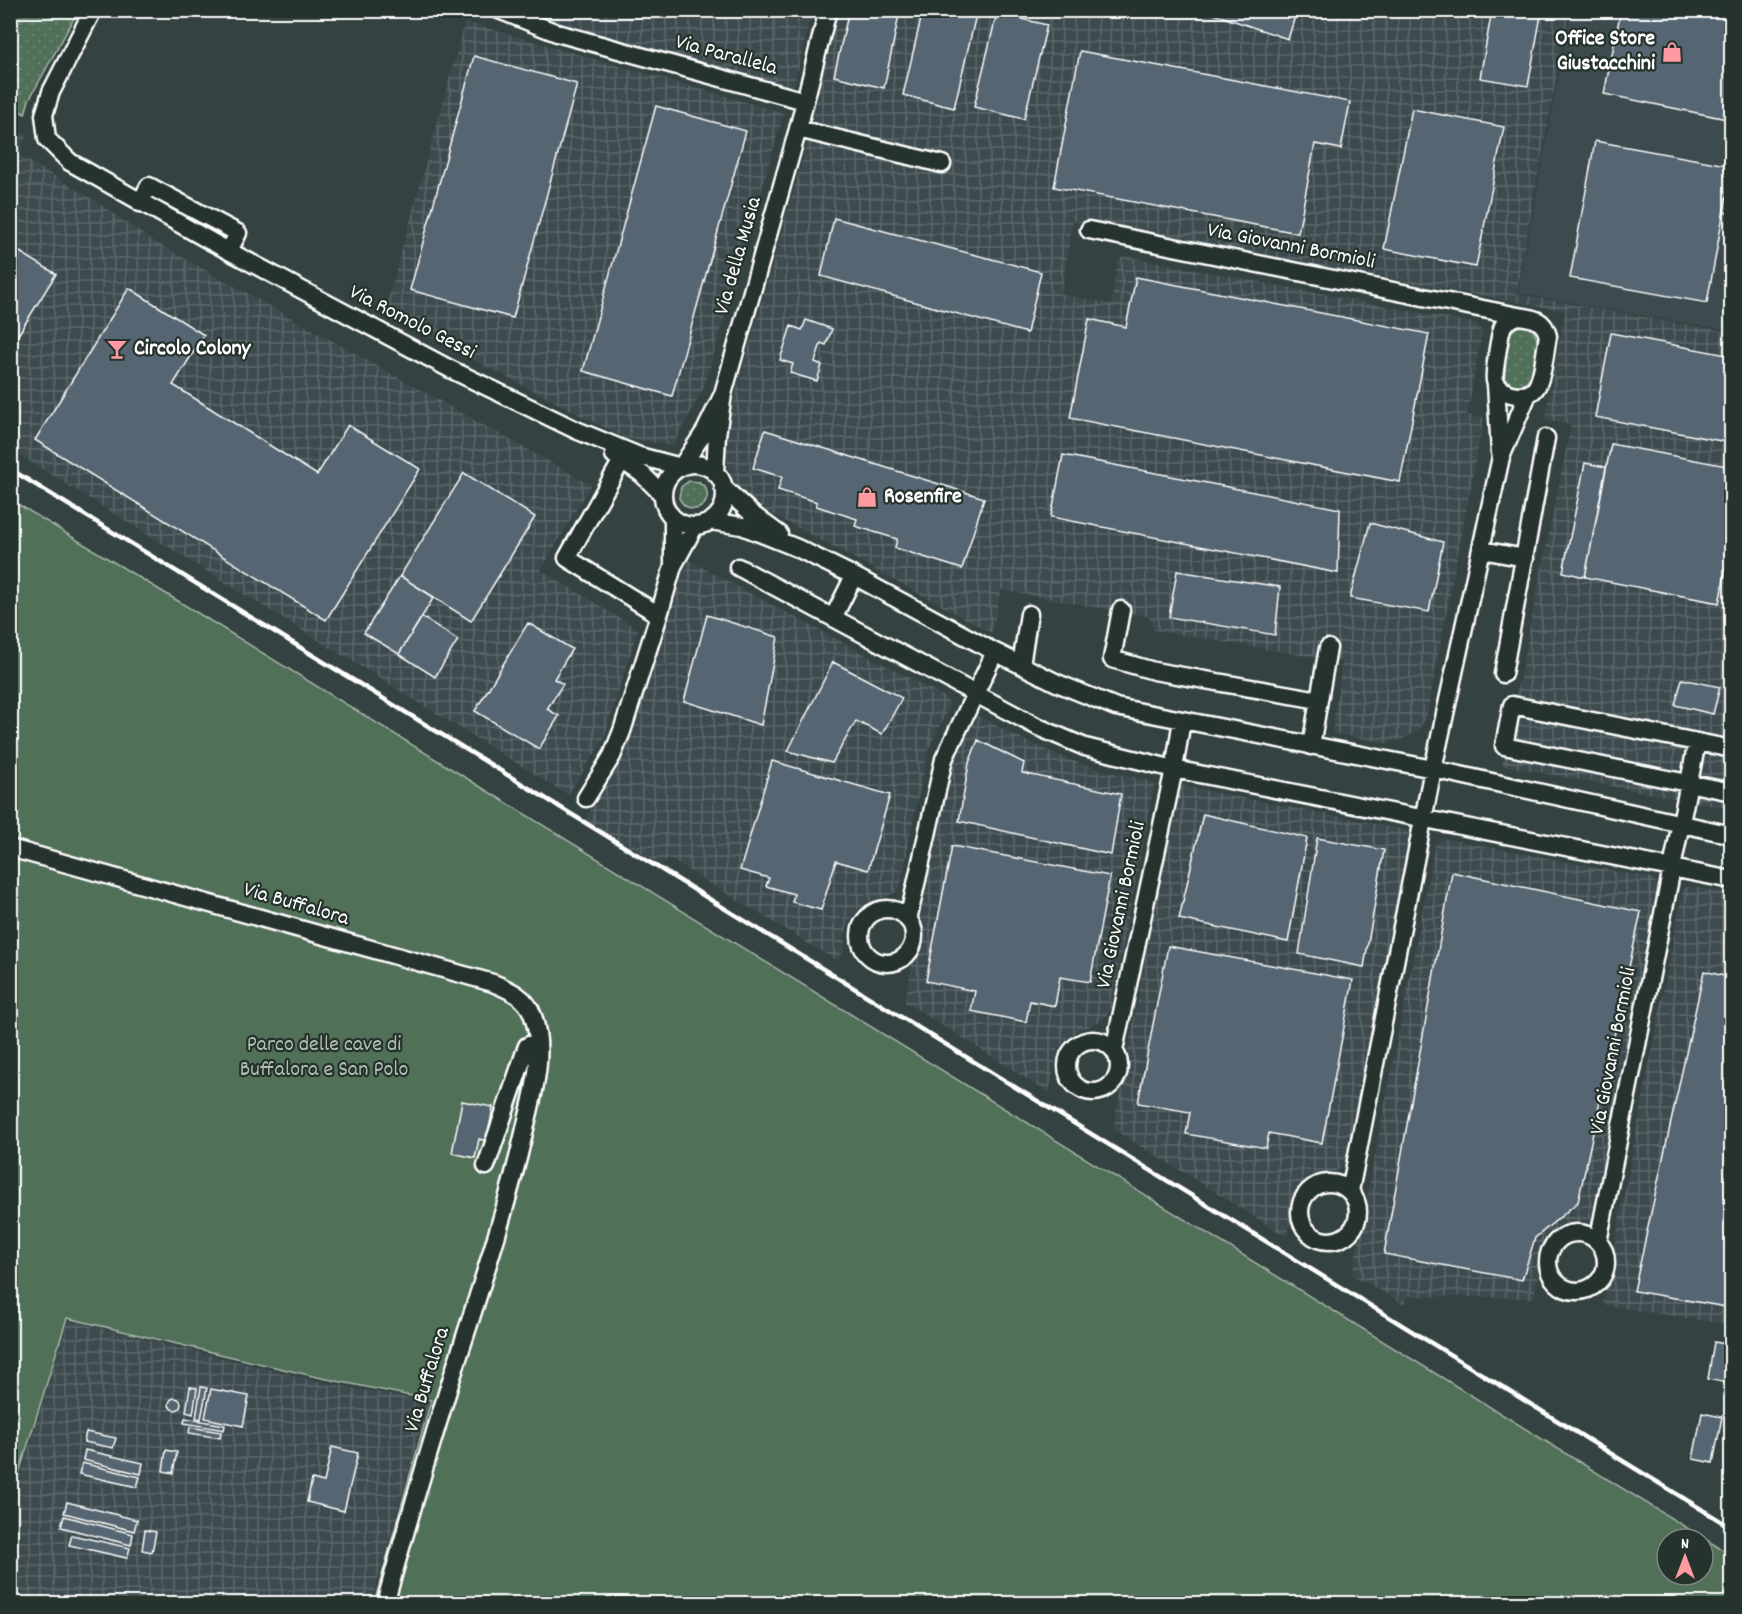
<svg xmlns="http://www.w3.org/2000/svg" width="1742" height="1614" font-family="Dekko,sans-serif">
	<defs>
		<pattern id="industrial-grid" width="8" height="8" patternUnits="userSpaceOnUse" patternTransform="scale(1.5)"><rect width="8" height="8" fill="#3e4c4f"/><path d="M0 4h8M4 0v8" fill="none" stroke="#5b6769"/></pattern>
		<pattern id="grass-dots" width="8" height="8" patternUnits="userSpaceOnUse" patternTransform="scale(1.5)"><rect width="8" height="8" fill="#516f58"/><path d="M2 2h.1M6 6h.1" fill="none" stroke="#6b8571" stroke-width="1.8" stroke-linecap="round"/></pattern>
	</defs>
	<rect width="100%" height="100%" fill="#344241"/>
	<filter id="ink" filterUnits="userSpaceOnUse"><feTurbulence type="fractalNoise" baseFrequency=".0167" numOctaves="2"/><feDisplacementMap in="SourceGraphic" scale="12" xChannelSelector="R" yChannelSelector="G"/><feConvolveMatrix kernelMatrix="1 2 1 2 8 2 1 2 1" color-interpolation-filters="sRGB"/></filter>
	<g filter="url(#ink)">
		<path fill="#3e4c4f" d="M 1571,11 L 1731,11 L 1732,305 L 1726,330 L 1518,293 Z"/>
		<path fill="url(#industrial-grid)" d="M 533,10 L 812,11 L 793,90 L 637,51 L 531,17 Z
			M 837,11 L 1569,11 L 1516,294 L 1727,332 L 1731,313 L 1731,809 L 1502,765 L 1571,425 L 1545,420 L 1565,311 L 1073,221 L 1061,294 L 1111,304 L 1118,261 L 1123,257 L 1130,257 L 1478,324 L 1482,334 L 1467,415 L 1484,418 L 1426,719 L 1416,732 L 1400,740 L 1386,743 L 1332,733 L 1342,662 L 1154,630 L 1149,617 L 1001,590 L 992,633 L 752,503 L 737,487 L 728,468 L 725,448 L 727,424 L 807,143 Z
			M 465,22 L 784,113 L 704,387 L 673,446 L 625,438 L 384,314 Z
			M 10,127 L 27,135 L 19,155 L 94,200 L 148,238 L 591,485 L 541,570 L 638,629 L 604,739 L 568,795 L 11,450 Z
			M 688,560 L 945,697 L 948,702 L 949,708 L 929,748 L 910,835 L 902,881 L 897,892 L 859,908 L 849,921 L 845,935 L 845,950 L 837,961 L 668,858 L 662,865 L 585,820 L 620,757 Z
			M 978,716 L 1030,743 L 1070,760 L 1108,772 L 1147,780 L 1154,785 L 1111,1007 L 1106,1017 L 1101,1021 L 1080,1030 L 1067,1038 L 1058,1050 L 1049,1093 L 905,1002 L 944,792 L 952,758 L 971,717 Z
			M 1183,786 L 1406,830 L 1410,835 L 1351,1151 L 1345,1164 L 1334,1174 L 1319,1178 L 1305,1185 L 1296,1196 L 1287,1237 L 1113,1129 L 1177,791 Z
			M 1442,838 L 1652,878 L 1658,885 L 1596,1207 L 1592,1218 L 1586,1224 L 1559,1233 L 1548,1245 L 1540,1260 L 1534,1298 L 1409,1296 L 1404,1304 L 1352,1275 L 1435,844 Z
			M 1689,886 L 1731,894 L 1731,1325 L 1603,1305 L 1683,889 Z
			M 68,1320 L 316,1381 L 429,1402 L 371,1603 L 11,1604 L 11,1506 Z"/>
		<path fill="url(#grass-dots)" stroke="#a8b7ac" stroke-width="1.5" d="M 10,11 L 78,11 L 29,100 L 25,114 L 11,106 Z
			M 1525,326 L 1534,331 L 1538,342 L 1531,376 L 1524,384 L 1515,386 L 1505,379 L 1503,370 L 1510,333 L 1517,327 Z
			M 689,481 L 700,482 L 700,484 L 705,486 C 715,507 689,519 679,498 L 681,487 Z"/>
		<path fill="#516f58" stroke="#a8b7ac" stroke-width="1.5" fill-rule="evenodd" d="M 11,500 L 178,601 L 1731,1555 L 1731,1603 L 374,1603 L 431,1400 L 317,1377 L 67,1318 L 11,1499 ZM 1667,1539 L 1703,1539 L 1703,1575 L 1667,1575 Z"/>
		<path fill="#546571" stroke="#fff" stroke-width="1.5" d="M 849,10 L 900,10 L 884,88 L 834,76 Z
			M 923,10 L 959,10 L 976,15 L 954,108 L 903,95 Z
			M 1202,10 L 1297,10 L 1288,39 Z
			M 1492,10 L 1542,10 L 1528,86 L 1480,78 Z
			M 1621,10 L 1732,10 L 1732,95 L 1727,119 L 1604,94 Z
			M 997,13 L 1047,25 L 1024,119 L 974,107 Z
			M 1080,51 L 1350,102 L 1341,149 L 1315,144 L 1298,233 L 1054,187 Z
			M 474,56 L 577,84 L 513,318 L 410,290 Z
			M 656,106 L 746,131 L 672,396 L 583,371 Z
			M 1412,109 L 1504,127 L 1476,267 L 1384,249 Z
			M 1595,141 L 1732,166 L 1707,303 L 1570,278 Z
			M 1731,172 L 1732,172 L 1732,214 L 1724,212 Z
			M 834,218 L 1041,272 L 1027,333 L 821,276 Z
			M 10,246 L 56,274 L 10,348 Z
			M 1136,277 L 1429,334 L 1400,482 L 1070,418 L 1089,319 L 1126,327 Z
			M 129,288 L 204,335 L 173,385 L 317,475 L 348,425 L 420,469 L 326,620 L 35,440 Z
			M 806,320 L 832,329 L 826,345 L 821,343 L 815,362 L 822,365 L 817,381 L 790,373 L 793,364 L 780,360 L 791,326 L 802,330 Z
			M 1611,333 L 1732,356 L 1732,443 L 1595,417 Z
			M 765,430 L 984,498 L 962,569 L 895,548 L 897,539 L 855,526 L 857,519 L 816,506 L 817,502 L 778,490 L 782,477 L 753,468 Z
			M 1611,444 L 1732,467 L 1732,541 L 1719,603 L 1585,577 Z
			M 1063,455 L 1340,509 L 1338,573 L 1051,517 Z
			M 1585,463 L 1606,467 L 1585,577 L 1563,572 Z
			M 464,473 L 535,517 L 471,621 L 400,576 Z
			M 1370,523 L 1443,542 L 1429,612 L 1350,598 Z
			M 1177,571 L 1280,587 L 1275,635 L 1169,617 Z
			M 400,576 L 434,597 L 399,654 L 364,633 Z
			M 707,615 L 778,637 L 761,725 L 684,701 Z
			M 422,617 L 458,640 L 435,677 L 399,654 Z
			M 528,623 L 572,649 L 554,679 L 563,684 L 547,709 L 559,716 L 539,749 L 475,711 Z
			M 833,662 L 902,698 L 882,734 L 856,721 L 832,763 L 788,751 Z
			M 1682,679 L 1720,687 L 1713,714 L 1675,705 Z
			M 978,740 L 1024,763 L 1022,773 L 1121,794 L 1111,855 L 959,821 L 969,763 Z
			M 772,761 L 890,795 L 868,870 L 836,861 L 821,910 L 792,902 L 794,894 L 766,886 L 769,878 L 740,870 Z
			M 1203,814 L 1307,838 L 1288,942 L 1179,919 Z
			M 1317,838 L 1384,850 L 1364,967 L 1299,954 Z
			M 952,846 L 1110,876 L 1090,982 L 1060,977 L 1055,1006 L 1030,1001 L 1026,1022 L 971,1011 L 975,991 L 926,981 Z
			M 1452,872 L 1641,912 L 1578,1202 L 1535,1238 L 1522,1280 L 1384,1254 Z
			M 1168,946 L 1353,980 L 1322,1143 L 1269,1133 L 1266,1148 L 1186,1134 L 1190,1112 L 1138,1103 Z
			M 1704,971 L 1732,978 L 1732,1308 L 1634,1291 Z
			M 462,1101 L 493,1107 L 487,1141 L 479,1139 L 475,1158 L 452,1153 Z
			M 1714,1342 L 1732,1345 L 1732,1384 L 1708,1379 Z
			M 190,1387 L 197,1388 L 193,1414 L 186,1412 Z
			M 201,1387 L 207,1388 L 201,1419 L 196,1418 Z
			M 211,1389 L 249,1396 L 243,1426 L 205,1418 Z
			M169 1404a6 6 0 1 1 12 0a6 6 0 1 1-12 0Z
			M 1702,1413 L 1722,1417 L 1713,1463 L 1693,1459 Z
			M 185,1418 L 225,1425 L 224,1430 L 184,1423 Z
			M 190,1427 L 221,1432 L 220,1438 L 189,1433 Z
			M 86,1432 L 116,1438 L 113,1448 L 84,1442 Z
			M 332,1447 L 358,1453 L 344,1511 L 307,1502 L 312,1479 L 324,1482 Z
			M 85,1450 L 143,1463 L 141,1474 L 83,1460 Z
			M 166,1450 L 177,1452 L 173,1473 L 163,1471 Z
			M 82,1463 L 140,1477 L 137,1487 L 79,1474 Z
			M 67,1502 L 137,1520 L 134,1531 L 64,1513 Z
			M 64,1516 L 133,1534 L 131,1545 L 61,1527 Z
			M 145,1530 L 156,1532 L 152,1552 L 142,1550 Z
			M 72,1535 L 130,1548 L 127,1558 L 69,1545 Z"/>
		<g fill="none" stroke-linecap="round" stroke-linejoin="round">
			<g stroke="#fff" stroke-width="21">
				<path id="street" d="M 93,10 L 51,92 L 44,115 L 47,139 L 70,162 L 212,242 L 450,369 L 576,430 L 639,456 L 681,467 L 705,431 L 723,394
					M 499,10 L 557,33 L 805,101
					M 798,129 L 942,164
					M 140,203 L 149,186 L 238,233 L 229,251
					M 1089,230 L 1518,316
					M 1518,316 C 1533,318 1544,319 1548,336 C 1545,350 1544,373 1537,386 C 1529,401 1501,396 1495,381 C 1493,376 1500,332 1503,326 C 1506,320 1513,318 1518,316 Z
					M 1496,384 L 1500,453
					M 614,455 L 642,474 L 663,495
					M 622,460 L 567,558 L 659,615
					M663 495a31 31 0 1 1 62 0a31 31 0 1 1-62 0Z
					M 715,473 L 717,435 L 723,394 L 798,129 L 828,10
					M 723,487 L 752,514 L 779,534
					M 673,518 L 673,565
					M 710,521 L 742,526 L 797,548 L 854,576 L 995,652 L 1057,683 L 1116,707 L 1433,769 L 1732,835
					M 1482,550 L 1525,558
					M 738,567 L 1038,727 L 1085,747 L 1174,769 L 1732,880
					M 1121,610 L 1112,659 L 1154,671 L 1319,700 L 1311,746
					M 833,618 L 854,576
					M 1021,665 L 1029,614
					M 1503,674 L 1546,438
					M 1319,700 L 1328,648
					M 1732,749 L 1512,705 L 1504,746 L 1732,792
					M 586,798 L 612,756 L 622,731 L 659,615 L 673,566 L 695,526
					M 10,848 L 493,983 C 510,990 527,997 533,1016 C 546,1054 533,1095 524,1133 C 504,1220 475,1304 448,1390 C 426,1461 405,1532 385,1604
					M860 936a27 27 0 1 1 54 0a27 27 0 1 1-54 0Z
					M 908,920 L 944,759 L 995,652
					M1067 1066a26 26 0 1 1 52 0a26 26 0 1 1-52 0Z
					M 1114,1050 L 1174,769 L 1182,720
					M 486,1166 L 527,1046 L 538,1041
					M1300 1212a29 29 0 1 1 58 0a29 29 0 1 1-58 0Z
					M 1350,1191 L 1433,769 L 1501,457 L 1528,394
					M1548 1262a29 29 0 1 1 58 0a29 29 0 1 1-58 0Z
					M 1598,1242 L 1697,742"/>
			</g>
			<use href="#street" stroke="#26332d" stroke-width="16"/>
			<path stroke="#fff" stroke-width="4.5" d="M 10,469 L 1732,1528"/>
		</g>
	</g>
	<defs>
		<g id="shop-bare" transform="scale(1.62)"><path d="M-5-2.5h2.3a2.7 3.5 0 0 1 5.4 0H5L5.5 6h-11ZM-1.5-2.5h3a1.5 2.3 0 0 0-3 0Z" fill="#ff9aa2" stroke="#26332d" stroke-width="2.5" paint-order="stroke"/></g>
		<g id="bar-bare" transform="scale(1.62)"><path d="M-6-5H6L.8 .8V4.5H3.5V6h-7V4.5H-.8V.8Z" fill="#ff9aa2" stroke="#26332d" stroke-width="2.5" paint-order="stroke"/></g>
	</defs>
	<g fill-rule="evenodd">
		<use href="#shop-bare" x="1672" y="52"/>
		<use href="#bar-bare" x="117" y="349"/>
		<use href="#shop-bare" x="867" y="497"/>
	</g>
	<g text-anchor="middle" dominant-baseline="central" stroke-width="4.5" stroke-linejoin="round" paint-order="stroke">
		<g font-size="22" font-weight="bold" fill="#fff" stroke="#26332d" text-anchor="start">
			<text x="1655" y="39" text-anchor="end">Office Store<tspan x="1655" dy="25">Giustacchini</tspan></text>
			<text x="134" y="349">Circolo Colony</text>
			<text x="884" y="497">Rosenfire</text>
		</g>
		<g font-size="22" fill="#fff" stroke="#26332d">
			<text transform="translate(726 56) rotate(15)">Via Parallela</text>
			<text transform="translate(1291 247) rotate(11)">Via Giovanni Bormioli</text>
			<text transform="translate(739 256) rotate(-74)">Via della Musia</text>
			<text transform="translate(412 323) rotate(27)">Via Romolo Gessi</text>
			<text transform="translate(296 905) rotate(16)">Via Buffalora</text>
			<text transform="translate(1122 905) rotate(-78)">Via Giovanni Bormioli</text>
			<text transform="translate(1614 1051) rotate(-79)">Via Giovanni Bormioli</text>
			<text transform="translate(428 1380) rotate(-73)">Via Buffalora</text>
		</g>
		<g font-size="22" fill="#b1beb4" stroke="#26332d">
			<text x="324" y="1045">Parco delle cave di<tspan x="324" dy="25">Buffalora e San Polo</tspan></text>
		</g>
	</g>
	<rect width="1742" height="1614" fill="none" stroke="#26332d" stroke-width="36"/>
	<rect x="18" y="18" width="1706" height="1578" fill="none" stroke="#fff" stroke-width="2" filter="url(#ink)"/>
	<g transform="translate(1685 1557)"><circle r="28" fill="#26332d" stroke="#7d8581" stroke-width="1.5"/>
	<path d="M0-4.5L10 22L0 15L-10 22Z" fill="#ff9aa2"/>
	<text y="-9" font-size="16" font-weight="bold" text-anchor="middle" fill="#ffffff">N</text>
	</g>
</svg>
